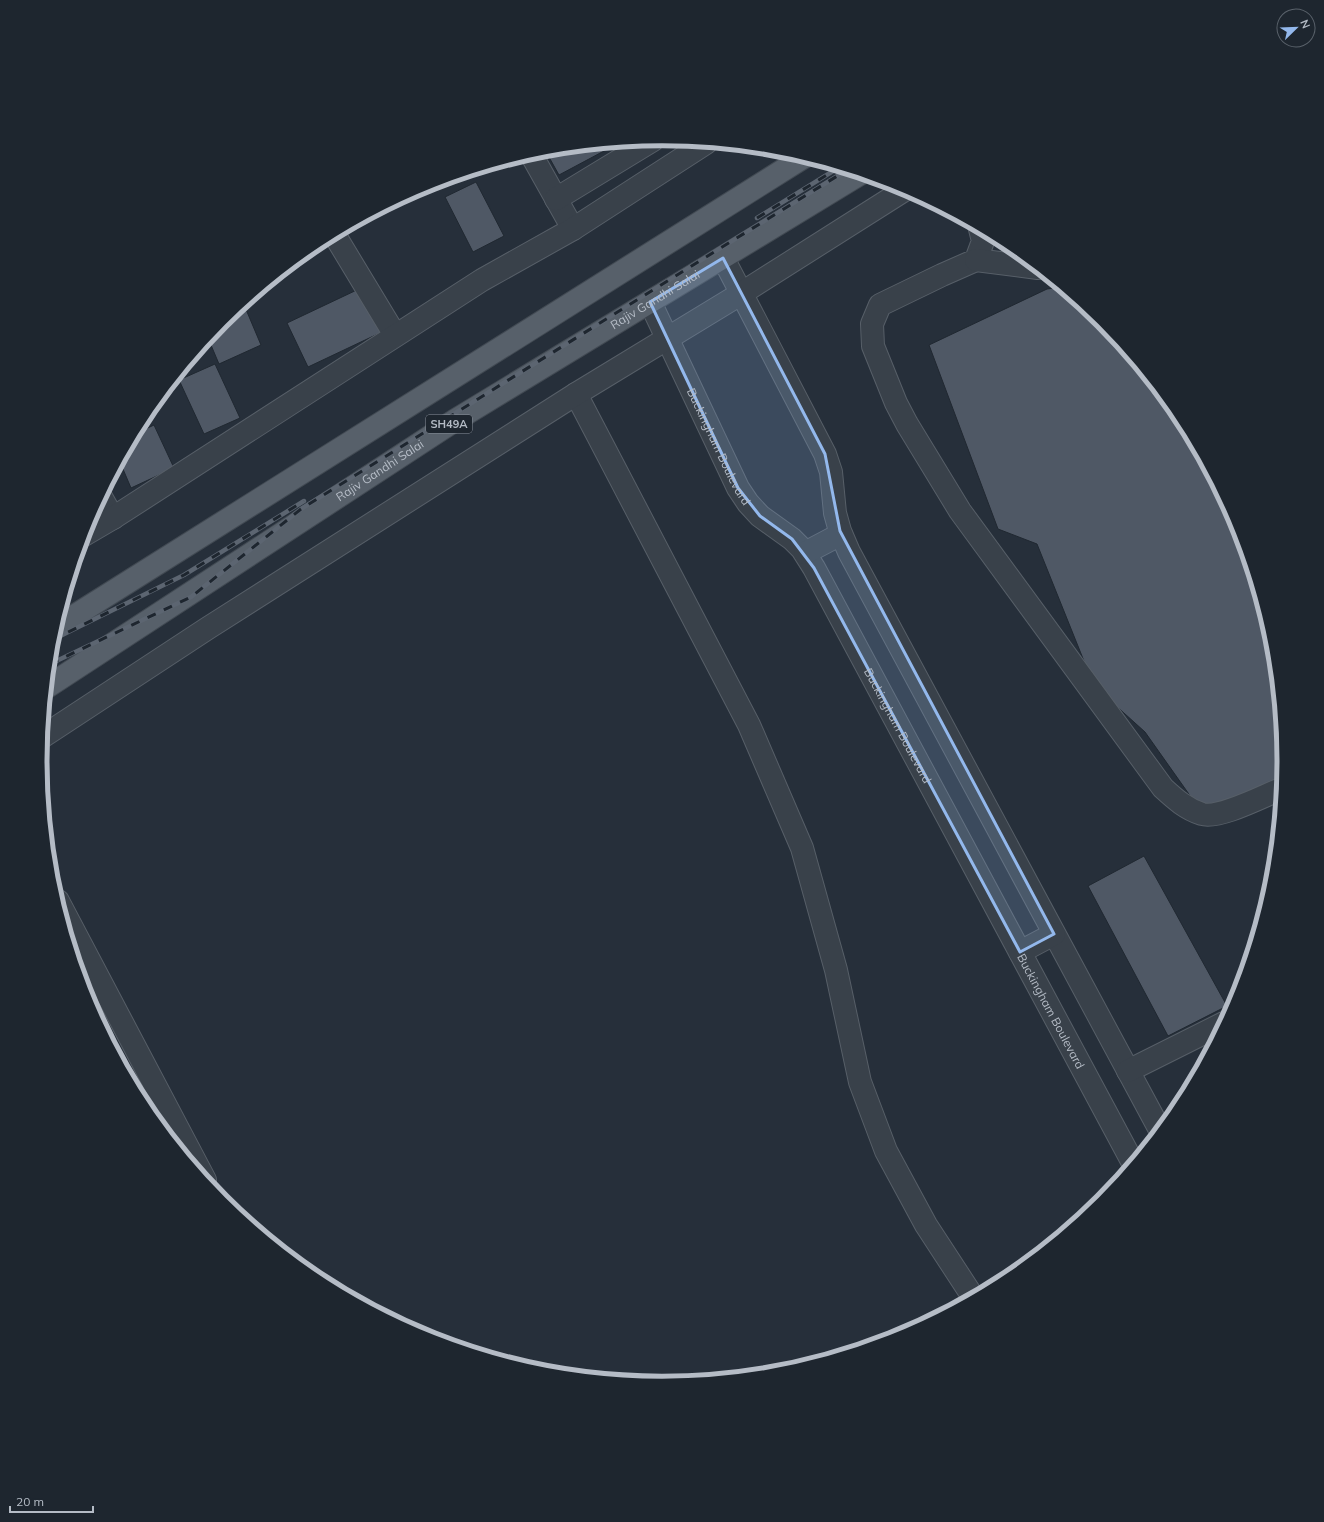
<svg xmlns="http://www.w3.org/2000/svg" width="1324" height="1522" font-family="Mulish,sans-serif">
	<rect width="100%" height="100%" fill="#262f3a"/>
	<path fill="#4f5865" stroke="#202831" d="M 619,143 L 559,175 L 545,150 Z
		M 476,182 L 504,236 L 473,252 L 445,197 Z
		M 1060,287 L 1102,321 L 1179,416 L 1237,523 L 1272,640 L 1284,761 L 1282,777 L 1203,814 L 1145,732 L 1094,686 L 1037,544 L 998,529 L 929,345 L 1047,289 Z
		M 361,288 L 382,332 L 308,367 L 287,323 Z
		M 245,307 L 261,345 L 219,364 L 208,338 L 222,321 L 232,313 Z
		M 202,346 L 203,350 L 195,354 Z
		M 215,364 L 240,418 L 204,434 L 179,380 Z
		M 154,425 L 174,468 L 131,488 L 120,462 L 135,434 Z
		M 1144,856 L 1227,1006 L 1168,1036 L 1088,886 Z
		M 82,983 L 147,1109 L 87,999 Z"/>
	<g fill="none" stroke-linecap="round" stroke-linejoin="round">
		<g stroke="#575f68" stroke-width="24">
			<g id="minor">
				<path d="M 531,154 L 573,229"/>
				<path d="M 556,199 L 653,140"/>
				<path d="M 980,229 L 983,241 L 976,260 L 942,275 L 880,305 L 872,324 L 873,346 L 896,403 L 907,424 L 960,511 L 1163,788 C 1175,799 1186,809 1202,814 C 1220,819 1263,796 1281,789"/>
				<path d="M 334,234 L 395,335"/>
				<path d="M 723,258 L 825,454 L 831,472 L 835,513 L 840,531 L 849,552 L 1160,1130"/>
				<path d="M 976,260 L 1038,268"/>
				<path id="s1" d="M 650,302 L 738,488 L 748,503 L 760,516 L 792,539 L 802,549 L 814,568 L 1133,1163"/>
				<path d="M 576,394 L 749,725 L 802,848 L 836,970 L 860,1082 L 886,1151 L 926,1225 L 973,1297"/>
				<path d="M 101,497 L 113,518"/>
				<path d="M 84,535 L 113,518 L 482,280 L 573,229 L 706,143"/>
				<path d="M 805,553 L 841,534"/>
				<path d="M 42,737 L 208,628 L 576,394 L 742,293 L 906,189"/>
				<path d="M 58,901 L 205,1180"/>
				<path d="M 1020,952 L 1054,934"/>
				<path d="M 1128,1071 L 1224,1023"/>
			</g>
		</g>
		<g stroke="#424a53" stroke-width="24">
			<g id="major">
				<path d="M 55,628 L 804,157"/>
				<path id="s2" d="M 47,687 L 454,421 L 860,174"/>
			</g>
		</g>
		<use href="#minor" stroke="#39414a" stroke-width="22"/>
		<use href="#major" stroke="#57606a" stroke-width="22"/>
		<g stroke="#5c6571" stroke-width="4.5">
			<path id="rail" d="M 757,218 L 838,168
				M 52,640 L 184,575 L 304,501
				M 50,664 L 191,597 L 301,509 L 719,249 L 847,170"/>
		</g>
		<use href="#rail" stroke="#1e262f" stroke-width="3" stroke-dasharray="9" stroke-linecap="butt"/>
	</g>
	<path fill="#93b8ec" fill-opacity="0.2" stroke="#93b8ec" stroke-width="3" stroke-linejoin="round" d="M 723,258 L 825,454 L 840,531 L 1054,934 L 1020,952 L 814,568 L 792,539 L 760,516 L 738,488 L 650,302 Z"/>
	<g text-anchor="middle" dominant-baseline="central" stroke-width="3" stroke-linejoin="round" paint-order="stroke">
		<rect fill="#1e262f" stroke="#888f99" stroke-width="1" x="426" y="415" width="46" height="18" rx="3"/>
		<g font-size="11" font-weight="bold" fill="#b5bcc6">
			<text x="449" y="424">SH49A</text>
		</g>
		<g font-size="12" fill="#b5bcc6" stroke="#1e262f">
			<text stroke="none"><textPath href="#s2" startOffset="721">Rajiv Gandhi Salai</textPath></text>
			<text stroke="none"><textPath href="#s1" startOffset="160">Buckingham Boulevard</textPath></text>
			<text stroke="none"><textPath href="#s2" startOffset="397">Rajiv Gandhi Salai</textPath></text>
			<text stroke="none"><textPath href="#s1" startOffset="496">Buckingham Boulevard</textPath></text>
			<text stroke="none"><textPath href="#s1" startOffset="820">Buckingham Boulevard</textPath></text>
		</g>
	</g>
	<path d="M0 0H1324V1522H0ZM47 761a615 615 0 1 1 1230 0a615 615 0 1 1-1230 0Z" fill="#1e262f" fill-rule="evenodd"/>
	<path fill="none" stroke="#b5bcc6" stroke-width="5" d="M47 761a615 615 0 1 1 1230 0a615 615 0 1 1-1230 0Z"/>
	<g transform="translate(1296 28) rotate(67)"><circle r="19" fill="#1e262f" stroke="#5a626b"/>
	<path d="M0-3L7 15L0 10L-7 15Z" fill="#93b8ec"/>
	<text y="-6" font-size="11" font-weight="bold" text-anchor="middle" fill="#b5bcc6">N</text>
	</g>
	<path d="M10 1506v6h83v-6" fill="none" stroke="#b5bcc6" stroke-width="2"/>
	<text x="16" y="1506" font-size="12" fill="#b5bcc6" stroke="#1e262f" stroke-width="3" paint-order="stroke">20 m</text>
</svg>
